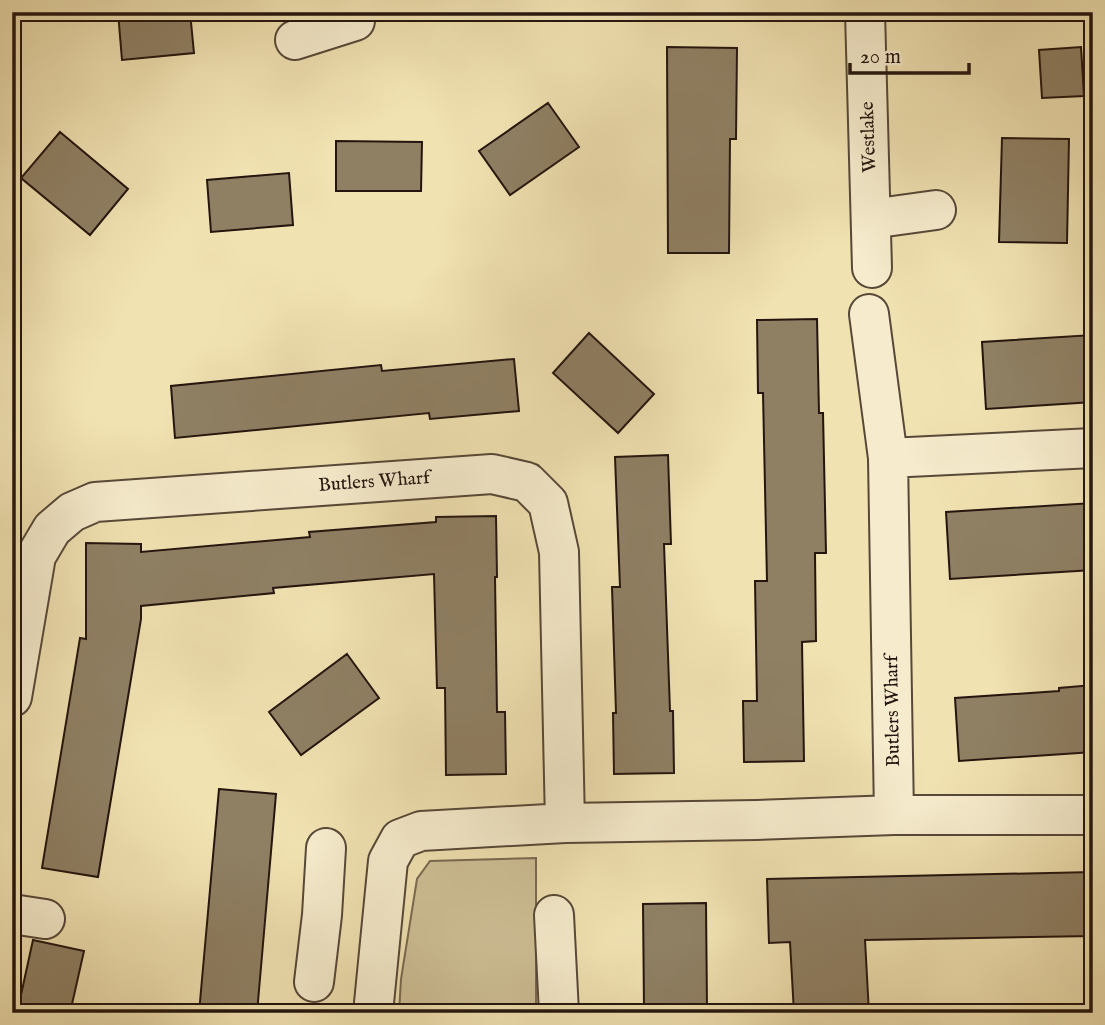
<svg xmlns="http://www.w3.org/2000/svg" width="1105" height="1025" font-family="'IM FELL English',serif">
	<rect width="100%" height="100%" fill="#f1e2b2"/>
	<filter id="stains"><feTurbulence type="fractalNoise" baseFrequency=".00286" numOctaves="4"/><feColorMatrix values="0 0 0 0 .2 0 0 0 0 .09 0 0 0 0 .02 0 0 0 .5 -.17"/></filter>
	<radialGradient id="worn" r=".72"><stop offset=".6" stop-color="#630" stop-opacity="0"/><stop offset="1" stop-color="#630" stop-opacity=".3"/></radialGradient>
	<path fill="#cebf96" stroke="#796a52" stroke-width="2" d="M 536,858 L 536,1013 L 399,1013 L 401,979 L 417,879 L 430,861 Z"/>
	<path fill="#8f8064" stroke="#24150f" stroke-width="2" d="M 118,12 L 190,12 L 194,53 L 122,60 Z
		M 667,47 L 737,48 L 736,139 L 730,139 L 729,253 L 668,253 Z
		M 1081,47 L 1084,96 L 1042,98 L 1039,50 Z
		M 548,103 L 579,147 L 510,195 L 479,151 Z
		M 60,132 L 128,189 L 90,235 L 21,178 Z
		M 1002,138 L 1069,139 L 1067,243 L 999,242 Z
		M 336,141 L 422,142 L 421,191 L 336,191 Z
		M 289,173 L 293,225 L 211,232 L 207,180 Z
		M 817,319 L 819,413 L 823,413 L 826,553 L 815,553 L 816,641 L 802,642 L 804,761 L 744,762 L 743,701 L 757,701 L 755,581 L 767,581 L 763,393 L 758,393 L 757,320 Z
		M 589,333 L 654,394 L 618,433 L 553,373 Z
		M 1093,335 L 1093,402 L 986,409 L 982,342 Z
		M 514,359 L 519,411 L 430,419 L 429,413 L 175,438 L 171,386 L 381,365 L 382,371 Z
		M 668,455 L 671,544 L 664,544 L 670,711 L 673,711 L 674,773 L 614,774 L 613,713 L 616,713 L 612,587 L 620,587 L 615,457 Z
		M 1093,503 L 1093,570 L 950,579 L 946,512 Z
		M 496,516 L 497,577 L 495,577 L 497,712 L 505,712 L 506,774 L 446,775 L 445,688 L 437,688 L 434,574 L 273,588 L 274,593 L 141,606 L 141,619 L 98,877 L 42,868 L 80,638 L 86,639 L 86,543 L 141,544 L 141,552 L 310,537 L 309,532 L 436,522 L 436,517 Z
		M 347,654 L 379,698 L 301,755 L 269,712 Z
		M 1093,685 L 1093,752 L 959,761 L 955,698 L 1059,691 L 1059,688 Z
		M 219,789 L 276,794 L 257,1013 L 199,1013 Z
		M 1093,872 L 1093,936 L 865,940 L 869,1013 L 794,1013 L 790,942 L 769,943 L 767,879 Z
		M 706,903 L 707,1007 L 644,1008 L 643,904 Z
		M 33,940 L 84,951 L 70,1013 L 17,1013 Z"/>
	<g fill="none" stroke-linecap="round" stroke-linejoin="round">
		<g stroke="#574838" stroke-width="42">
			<path id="minor" d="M 865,12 L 872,268
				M 295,40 L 355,21
				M 871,219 L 936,210
				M 869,314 L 888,458 L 894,815
				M 888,458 L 1093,448
				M 12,697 L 36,556 L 52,529 L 72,512 L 95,502 L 492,474 L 527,482 L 548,503 L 559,552 L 565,823
				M 12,914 L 45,919
				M 554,915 L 559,1013
				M 314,982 L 322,915 L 326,848
				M 373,1013 L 388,861 L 400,839 L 421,831 L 565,823 L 756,820 L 894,815 L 1093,815"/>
		</g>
		<use href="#minor" stroke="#f6eccd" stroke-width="38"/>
	</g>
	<g text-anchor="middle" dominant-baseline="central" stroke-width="5" stroke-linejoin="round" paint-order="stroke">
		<g font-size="19" fill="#24150f" stroke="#f6eccd">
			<text transform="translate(869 137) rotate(-92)">Westlake</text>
			<text transform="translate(374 482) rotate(-4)">Butlers Wharf</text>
			<text transform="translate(893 711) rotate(-91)">Butlers Wharf</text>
		</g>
	</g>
	<rect width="1105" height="1025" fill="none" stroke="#f1e2b2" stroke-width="42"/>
	<rect x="14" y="14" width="1077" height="997" fill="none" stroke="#24150f" stroke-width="3.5"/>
	<rect x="21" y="21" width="1063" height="983" fill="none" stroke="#24150f" stroke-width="2"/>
	<path d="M850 63v10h119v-10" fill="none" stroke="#24150f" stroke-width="3.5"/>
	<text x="860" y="63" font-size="21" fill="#24150f" stroke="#f6eccd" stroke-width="5" paint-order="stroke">20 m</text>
	<rect width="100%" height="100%" filter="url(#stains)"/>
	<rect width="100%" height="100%" fill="url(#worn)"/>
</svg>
